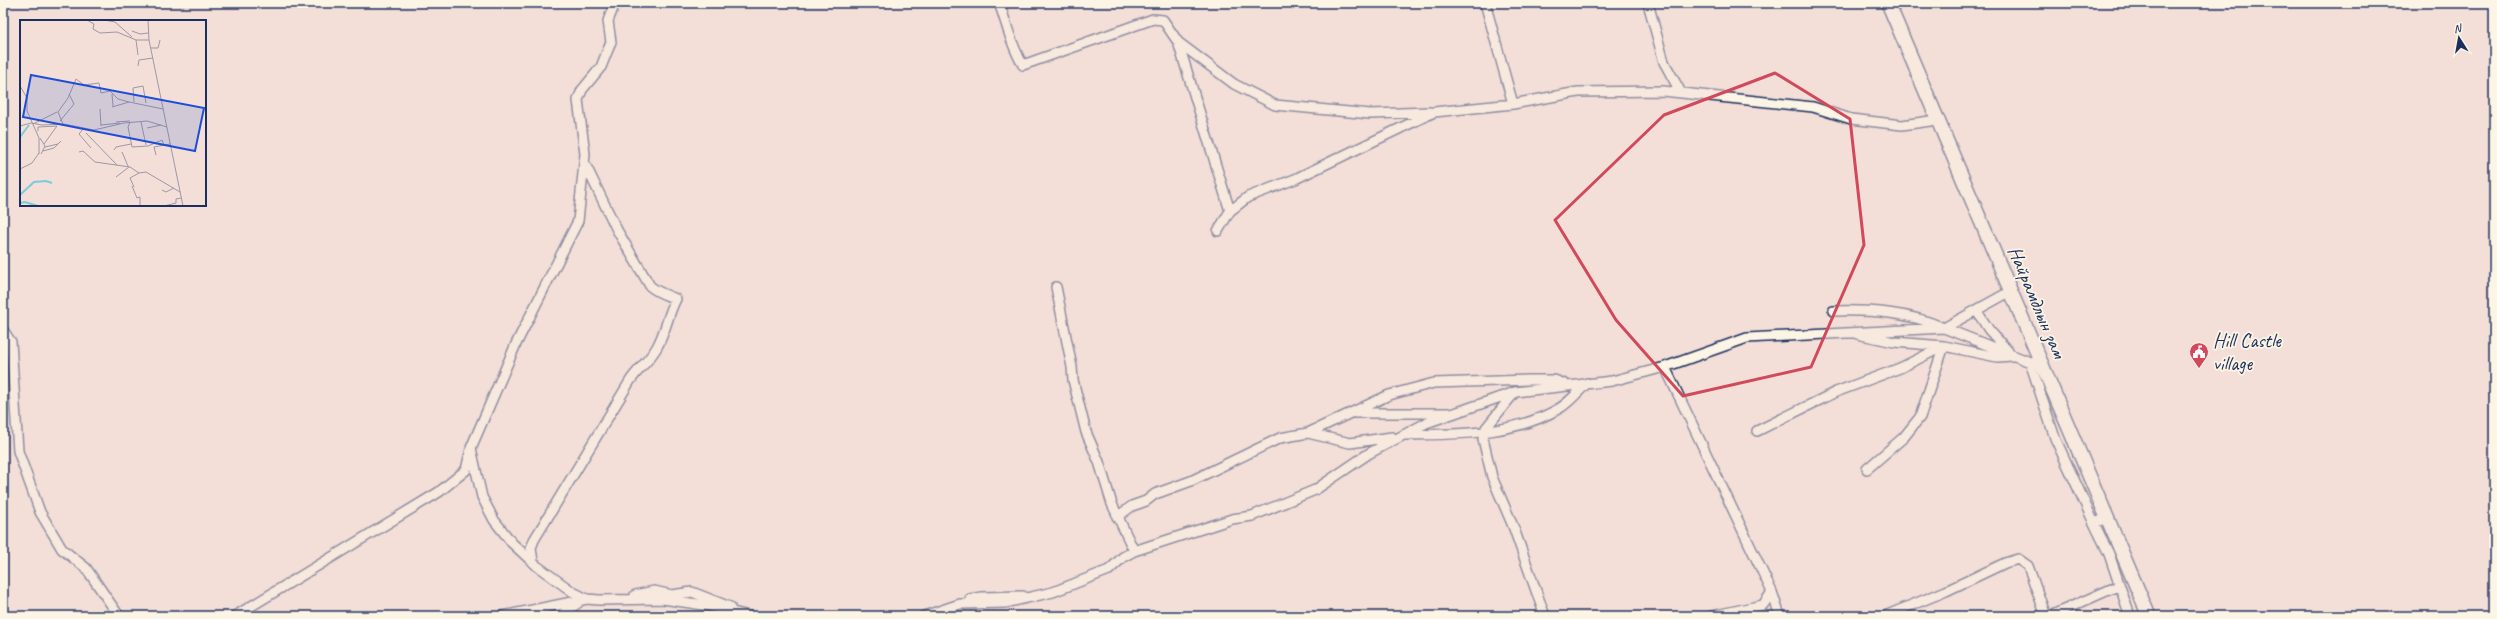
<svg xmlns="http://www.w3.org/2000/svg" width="2497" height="619" font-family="Caveat,sans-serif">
	<rect width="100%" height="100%" fill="#f3ded8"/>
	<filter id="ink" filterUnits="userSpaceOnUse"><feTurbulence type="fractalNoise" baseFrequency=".025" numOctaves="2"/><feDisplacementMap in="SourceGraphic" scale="8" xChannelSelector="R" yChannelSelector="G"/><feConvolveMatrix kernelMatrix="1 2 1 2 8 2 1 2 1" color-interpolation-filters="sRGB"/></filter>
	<g filter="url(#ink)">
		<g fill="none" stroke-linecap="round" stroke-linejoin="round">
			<g stroke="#1b2f5e" stroke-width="12">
				<path id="street" d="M 615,3 L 608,21 L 611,42 L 601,67 L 582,90 L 578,100 L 585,154 L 578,221 L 516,344 L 471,448 L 482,497 L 494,520 L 512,543 L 537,566 L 573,592 L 587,599 L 599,600 L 663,599 L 704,605 L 749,616
					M 999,3 C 1007,24 1011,46 1023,65 L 1153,19 L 1163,20 L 1178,42 L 1234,84 L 1275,105 L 1370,114 L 1430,112
					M 1485,3 L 1513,104
					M 1648,3 L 1664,62 L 1680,91
					M 1178,42 L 1230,211
					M 1218,231 L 1230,211 L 1248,197 L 1295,179 L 1434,112 L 1513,104 L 1578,92 L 1663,91 L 1813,107 L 1851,119 L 1902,125 L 1937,120
					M 1056,287 L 1072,367 L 1073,380 L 1086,432 L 1099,462 L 1112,504 L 1134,551
					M 1976,310 L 1989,330 L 2008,351
					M 1833,311 C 1871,310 1909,312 1944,328 L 2011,291
					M 3,330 L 11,342 L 18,451 L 40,512 L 62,549 L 86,568 L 119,616
					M 1857,334 L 1894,342 L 1944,346 L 1997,357 L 2012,356
					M 2030,362 L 2055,438 L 2094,523
					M 1665,367 L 1772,592 L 1780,616
					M 1515,392 L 1486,428 L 1483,439 L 1492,477 L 1513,526 L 1545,616
					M 1355,413 L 1448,413
					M 1757,431 L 1836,392 L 1900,368 L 1944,346
					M 1308,433 L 1389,395 L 1434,383 L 1530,380 L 1554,380 L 1565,384
					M 1405,435 C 1457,434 1513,436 1560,408 C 1570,402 1579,391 1587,383
					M 1867,469 L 1904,437 L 1920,417 L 1944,346
					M 1117,517 L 1132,506 L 1146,501 L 1155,494 L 1191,481 L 1280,438 L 1308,433 L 1350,443 L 1392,437
					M 2108,518 L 2094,523 L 2109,554 L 2130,616
					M 533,562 L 531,548 L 534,540 L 630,381 C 638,369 650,360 657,347 C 666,331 668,314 676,299 C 667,295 658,293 650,286 L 617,230 L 586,166
					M 635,595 L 654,591 L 672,595 L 692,592 L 730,607
					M 970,599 L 982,597 L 1023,596
					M 235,616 L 439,492 L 466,470 L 471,449
					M 502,616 L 587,599
					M 560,616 L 578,603
					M 924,616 L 960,604 L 1005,603 L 1053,592 L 1109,570 L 1123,557 L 1134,551 L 1232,519 L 1252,516 L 1315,490 L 1368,454 L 1426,423 L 1515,392 L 1612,381 L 1665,367 L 1747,338 L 1944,328 L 2030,362 L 2042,363
					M 1711,616 L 1763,605 L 1772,592
					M 1885,616 L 1946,591 L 2005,563 L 2018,559 L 2028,566 L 2046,616
					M 2050,616 L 2118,586"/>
			</g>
			<g stroke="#1b2f5e" stroke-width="16">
				<path id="secondary" d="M 1888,3 L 2149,616"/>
			</g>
			<use href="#street" stroke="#fcf5e5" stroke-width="9"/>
			<use href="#secondary" stroke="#fcf5e5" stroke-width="13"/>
		</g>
	</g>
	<path d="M0 0H2497V619H0ZM 1775,73 L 1850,119 L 1864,245 L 1811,367 L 1683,396 L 1616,320 L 1555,220 L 1664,115 Z" fill="#f3ded8" fill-opacity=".55" fill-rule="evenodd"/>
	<path fill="none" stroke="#d1495b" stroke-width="3" stroke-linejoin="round" d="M 1775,73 L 1850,119 L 1864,245 L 1811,367 L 1683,396 L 1616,320 L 1555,220 L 1664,115 Z"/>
	<defs>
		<g id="civic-pin" transform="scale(1)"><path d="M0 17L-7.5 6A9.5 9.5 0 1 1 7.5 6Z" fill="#d1495b" stroke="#fcf5e5"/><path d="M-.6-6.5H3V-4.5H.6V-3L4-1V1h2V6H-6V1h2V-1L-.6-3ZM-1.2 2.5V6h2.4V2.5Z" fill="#fff"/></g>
	</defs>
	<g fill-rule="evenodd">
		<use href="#civic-pin" x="2199" y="352"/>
	</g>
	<g text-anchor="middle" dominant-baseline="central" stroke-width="3.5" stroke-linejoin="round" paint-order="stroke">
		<g font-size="20" fill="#1b2f5e" stroke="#fcf5e5">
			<text transform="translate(2037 302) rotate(67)">Найрамдлын зам</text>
		</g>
		<g font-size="20" fill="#1b2f5e" stroke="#fcf5e5" text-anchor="start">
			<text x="2213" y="340">Hill Castle<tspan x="2213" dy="23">village</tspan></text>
		</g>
	</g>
	<g transform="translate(20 20)">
		<rect width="186" height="186" fill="#f3ded8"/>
		<path fill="none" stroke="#7ccbd9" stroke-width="2" d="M 0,117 L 9,105M 0,175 L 14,162 L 26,161 L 32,163M 0,183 L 5,182 L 18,186"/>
		<path fill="none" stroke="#9d98a7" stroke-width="1" d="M 67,0 L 74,4 L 73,9 L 80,13 L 97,12 L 116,20 L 129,20M 84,0 L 95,2 L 112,17M 128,0 L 129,20 L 163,186M 112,11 L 120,14 L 128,13M 116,20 L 118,35M 131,28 L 138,28 L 140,20M 118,46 L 119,40 L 133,38M 0,66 L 7,78 L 7,91 L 19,118 L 19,134M 92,74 L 93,86M 114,82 L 113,68 L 123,66 L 126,83M 92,87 L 109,82 L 143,89M 80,89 L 81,106M 40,101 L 54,84 L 49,74M 96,102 L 110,101M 110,102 L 108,107 L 112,127 L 128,126 L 142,120 L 144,125M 121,102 L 126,125M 13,104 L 37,92M 43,104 L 38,92 L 48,78 L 56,59 L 64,65 L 79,63 L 81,73 L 90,71 L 98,79 L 109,82M 81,105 L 100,103M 0,106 L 11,103 L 22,105 L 44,104 L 74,110 L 104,103 L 127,101 L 147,107M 127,108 L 141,105M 63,109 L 59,114 L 71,128M 18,111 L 18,107 L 37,106M 66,113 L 97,145M 20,118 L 25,126 L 21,134M 24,124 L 37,106M 25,127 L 38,124M 94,130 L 96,127 L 111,124M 23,131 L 34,128 L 41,121M 59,132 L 63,131 L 75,142 L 110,147 L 119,153 L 126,152 L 160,172M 102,132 L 108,146M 136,135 L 134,127 L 150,124M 0,149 L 12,143 L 19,133M 96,157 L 109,147M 112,166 L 117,178 L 120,177 L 120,186M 114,167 L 110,158 L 119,153M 142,170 L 146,172 L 154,168M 144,186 L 156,183 L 156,179 L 161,178"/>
		<path fill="#1d4ed8" fill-opacity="0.15" stroke="#1d4ed8" stroke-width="2" d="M 11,55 L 184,88 L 175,131 L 3,97 Z"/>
		<rect width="186" height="186" fill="none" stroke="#1b2f5e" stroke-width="2"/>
	</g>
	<rect width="2497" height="619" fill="none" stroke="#fcf5e5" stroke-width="16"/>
	<rect x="8" y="8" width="2481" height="603" fill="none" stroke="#1b2f5e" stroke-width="1.5" filter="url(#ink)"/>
	<g transform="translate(2459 38) rotate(349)" stroke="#fcf5e5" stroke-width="3" paint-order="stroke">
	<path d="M0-3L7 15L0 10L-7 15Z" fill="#1b2f5e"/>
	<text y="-6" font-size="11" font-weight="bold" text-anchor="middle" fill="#1b2f5e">N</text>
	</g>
</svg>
